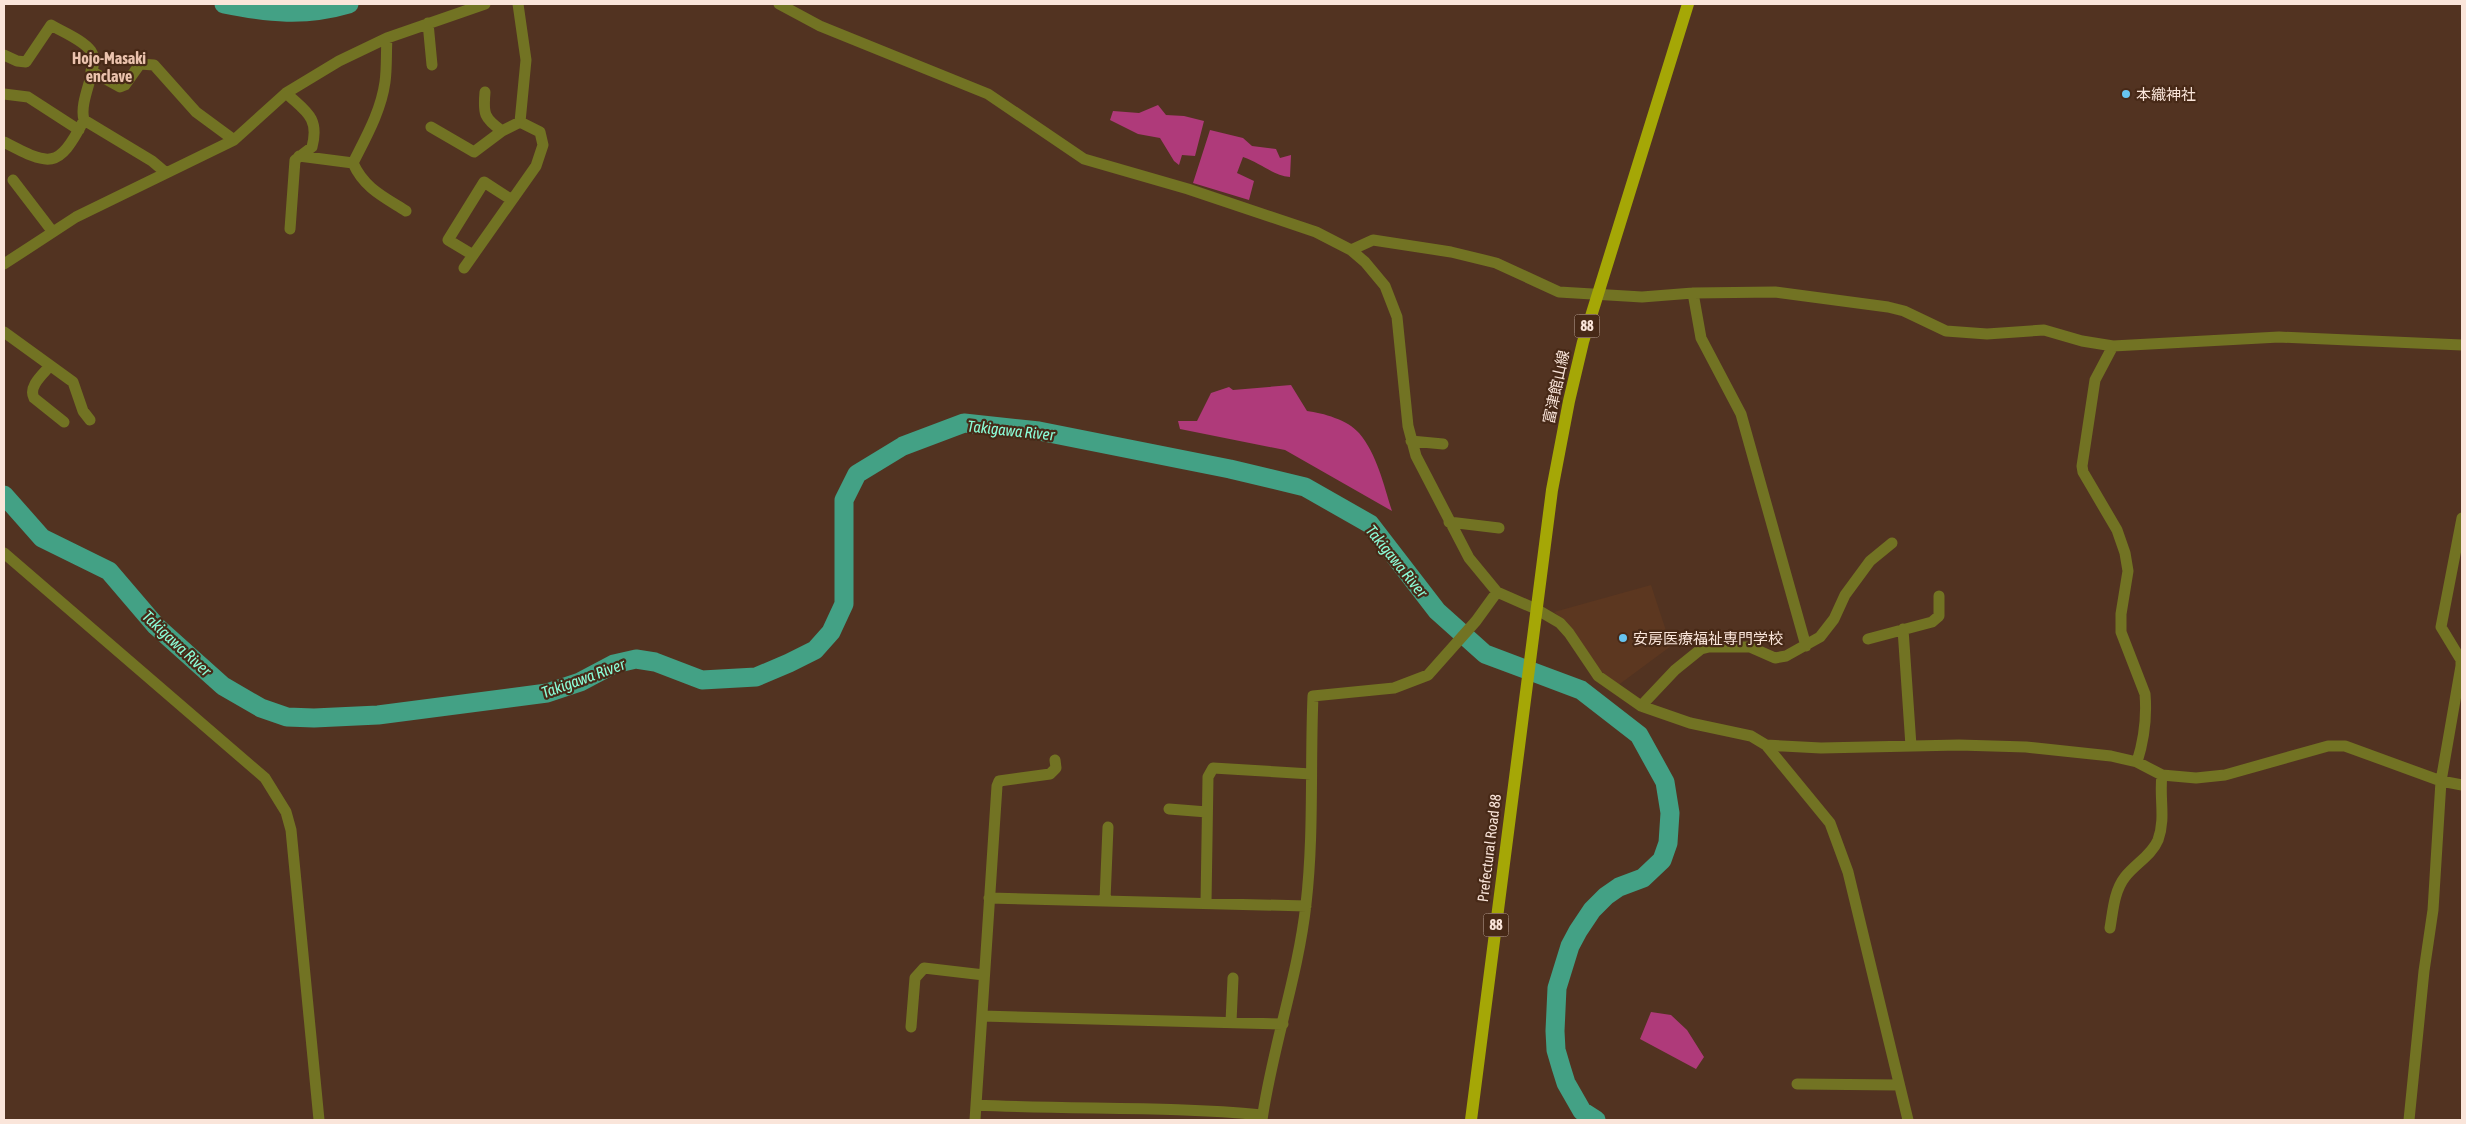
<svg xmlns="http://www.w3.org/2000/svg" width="2466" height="1124" font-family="'Asap Condensed','Noto Sans JP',sans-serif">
	<rect width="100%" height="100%" fill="#523321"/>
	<path fill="#5c3720" d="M 1651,585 L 1671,646 L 1617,686 L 1601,671 L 1566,622 L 1554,612 Z"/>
	<path fill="#af3a7a" d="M 1158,105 L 1166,115 L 1184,116 L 1204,121 L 1195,156 L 1182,155 L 1179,165 L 1174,161 L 1160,138 L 1138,134 L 1110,120 L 1113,111 L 1139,113 Z
		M 1210,130 L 1243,138 L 1252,146 L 1276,149 L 1280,158 L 1291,155 L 1290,177 C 1272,175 1261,163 1243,157 L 1237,173 L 1254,181 L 1249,200 L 1193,183 Z
		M 1291,385 L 1307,411 C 1323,413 1348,420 1359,433 C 1377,454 1384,486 1392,511 L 1285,450 L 1180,429 L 1178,421 L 1197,421 L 1211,393 L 1229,387 L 1233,390 Z
		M 1651,1012 L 1671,1015 L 1687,1030 L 1704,1057 L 1696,1069 L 1640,1039 Z"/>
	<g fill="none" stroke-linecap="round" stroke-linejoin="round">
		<path stroke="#43a185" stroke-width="19" d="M 224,4 C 269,13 305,17 349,4
			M 4,495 L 42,538 L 109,571 L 156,626 L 223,686 L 261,708 L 287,717 L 314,718 L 378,715 L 547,693 L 580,682 L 614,664 L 636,659 L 655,662 L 702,680 L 756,677 L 789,663 L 815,650 L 831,632 L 844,604 L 844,500 L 857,474 L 903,446 L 964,423 L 1039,431 L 1230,469 L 1305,487 L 1370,524 L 1437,611 L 1485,654 L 1581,690 L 1639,735 L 1665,782 L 1670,813 L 1668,843 L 1662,860 L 1643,878 L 1619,887 L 1606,896 L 1592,910 L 1578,931 L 1570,946 L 1557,988 L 1555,1031 L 1556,1050 L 1561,1067 L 1566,1083 L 1582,1111 L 1596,1120"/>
		<path stroke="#727323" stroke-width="11" d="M 779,4 L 820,26 L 988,94 L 1084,159 L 1188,189 L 1316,232 L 1351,250 L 1365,262 L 1385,286 L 1397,317 L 1408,426 L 1416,456 L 1469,558 L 1497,592 L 1536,609 L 1560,623 L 1569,633 L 1598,676 L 1641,706 L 1690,723 L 1751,736 L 1766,745 L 1830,823 L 1848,872 L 1908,1120
			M 428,23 L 432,65
			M 4,55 L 17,61 L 26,62 L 51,25 C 63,32 83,40 91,51 C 101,66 78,99 84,120 L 152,161 L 165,172
			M 91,71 L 120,87 L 125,85 L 140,64 L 154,65 L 196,112 L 234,140
			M 485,92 C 483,114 484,118 502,131
			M 286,93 C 305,111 320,117 312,147 L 295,160 L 290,229
			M 4,94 L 28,97 L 79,130
			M 431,127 L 474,152 L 502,131 L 520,122
			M 4,142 C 50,166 58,170 84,120
			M 299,156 L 353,163 C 364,188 384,197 406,211
			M 353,163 C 366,137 381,111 385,82 C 387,68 386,53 387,38
			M 13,180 L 52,231
			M 1351,250 L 1373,240 L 1451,252 L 1496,263 L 1559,292 L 1642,297 L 1693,293 L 1775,292 L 1888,307 L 1904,311 L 1946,331 L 1987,334 L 2044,330 L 2082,341 L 2113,346 L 2279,337 L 2462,345
			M 473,255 L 448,240 L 484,182 L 512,200
			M 4,264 L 76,217 L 234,140 L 286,93 L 339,61 L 387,38 L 485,4
			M 464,268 L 536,166 L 543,145 L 540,132 L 520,122 L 526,60 L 518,4
			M 1693,293 L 1701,338 L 1741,414 L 1806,646
			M 4,332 L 73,382 L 83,411 L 90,420
			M 2113,346 L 2095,380 L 2082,466 L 2083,472 L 2117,530 L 2125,553 L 2128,571 L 2121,614 L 2121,632 L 2145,694 C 2147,718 2144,740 2137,762
			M 49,367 C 42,375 28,387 34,398 L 64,422
			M 1411,441 L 1443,444
			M 1449,522 L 1499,528
			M 4,553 L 265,778 L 286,812 L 291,830 L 319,1120
			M 1903,629 L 1911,746
			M 1868,639 L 1932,622 L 1939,616 L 1939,596
			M 1641,706 L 1675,670 L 1701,649 L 1709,647 L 1750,647 L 1775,658 L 1786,656 L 1820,637 L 1834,619 L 1845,595 L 1870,561 L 1892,543
			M 1766,745 L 1821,748 L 1959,745 L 2026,747 L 2111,756 L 2137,762 L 2162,775 L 2196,778 L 2225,775 L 2328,746 L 2345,746 L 2441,781 L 2462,785
			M 1169,809 L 1207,812
			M 989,898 L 1306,906
			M 1105,900 L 1108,827
			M 1206,903 L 1208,777 L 1213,768 L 1311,774
			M 2110,928 C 2113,911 2114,891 2125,877 C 2135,864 2152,855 2158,840 C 2166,818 2159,798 2162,775
			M 982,1016 L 1283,1024
			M 1231,1022 L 1233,978
			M 911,1027 L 915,978 L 924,968 L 984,975
			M 1797,1084 L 1899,1085
			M 976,1105 C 1072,1110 1168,1106 1262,1115
			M 975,1120 L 997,786 L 999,781 L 1050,774 L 1056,768 L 1055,760
			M 1262,1120 C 1272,1048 1298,977 1306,904 C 1314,835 1310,765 1313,696 L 1394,688 L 1428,675 L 1476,621 L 1497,592
			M 2409,1120 L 2424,971 L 2433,910 L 2441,781 L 2461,666 L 2461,660 L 2441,627 L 2462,518"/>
		<path stroke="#a5a706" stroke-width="12" d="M 1471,1120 L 1552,490 L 1569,401 L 1583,342 L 1688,4"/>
	</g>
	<g fill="#67c4f0" stroke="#472917" stroke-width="2">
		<circle cx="2126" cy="94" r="5"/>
		<circle cx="1623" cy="638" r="5"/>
	</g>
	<g text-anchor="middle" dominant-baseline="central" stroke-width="4.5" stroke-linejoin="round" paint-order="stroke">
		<g fill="#472917" stroke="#c4ada0" stroke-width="1">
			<rect x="1574.5" y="314.5" width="25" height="23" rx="4"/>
			<rect x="1483.5" y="913.5" width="25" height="23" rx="4"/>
		</g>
		<g font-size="14" font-weight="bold" fill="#fae5da">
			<text x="1587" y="326">88</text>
			<text x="1496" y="925">88</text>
		</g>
		<g font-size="15" fill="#fae5da" stroke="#472917" text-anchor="start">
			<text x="2136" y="94">本織神社</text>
			<text x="1633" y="638">安房医療福祉専門学校</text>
		</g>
		<g font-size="15" fill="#fae5da" stroke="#472917">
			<text transform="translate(1556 387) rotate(-78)">富津館山線</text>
			<text transform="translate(1489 848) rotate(-83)">Prefectural Road 88</text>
		</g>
		<g font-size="16" font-weight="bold" fill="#eac2ad" stroke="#472917">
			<text x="109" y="58">Hojo-Masaki<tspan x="109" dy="18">enclave</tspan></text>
		</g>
		<g font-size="16" font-style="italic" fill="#8bfcd7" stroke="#472917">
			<text transform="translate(1011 430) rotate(6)">Takigawa River</text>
			<text transform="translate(1397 561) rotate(51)">Takigawa River</text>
			<text transform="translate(177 643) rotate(43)">Takigawa River</text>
			<text transform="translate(583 678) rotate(-20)">Takigawa River</text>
		</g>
	</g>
	<rect width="2466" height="1124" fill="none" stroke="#fae5da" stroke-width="10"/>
</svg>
